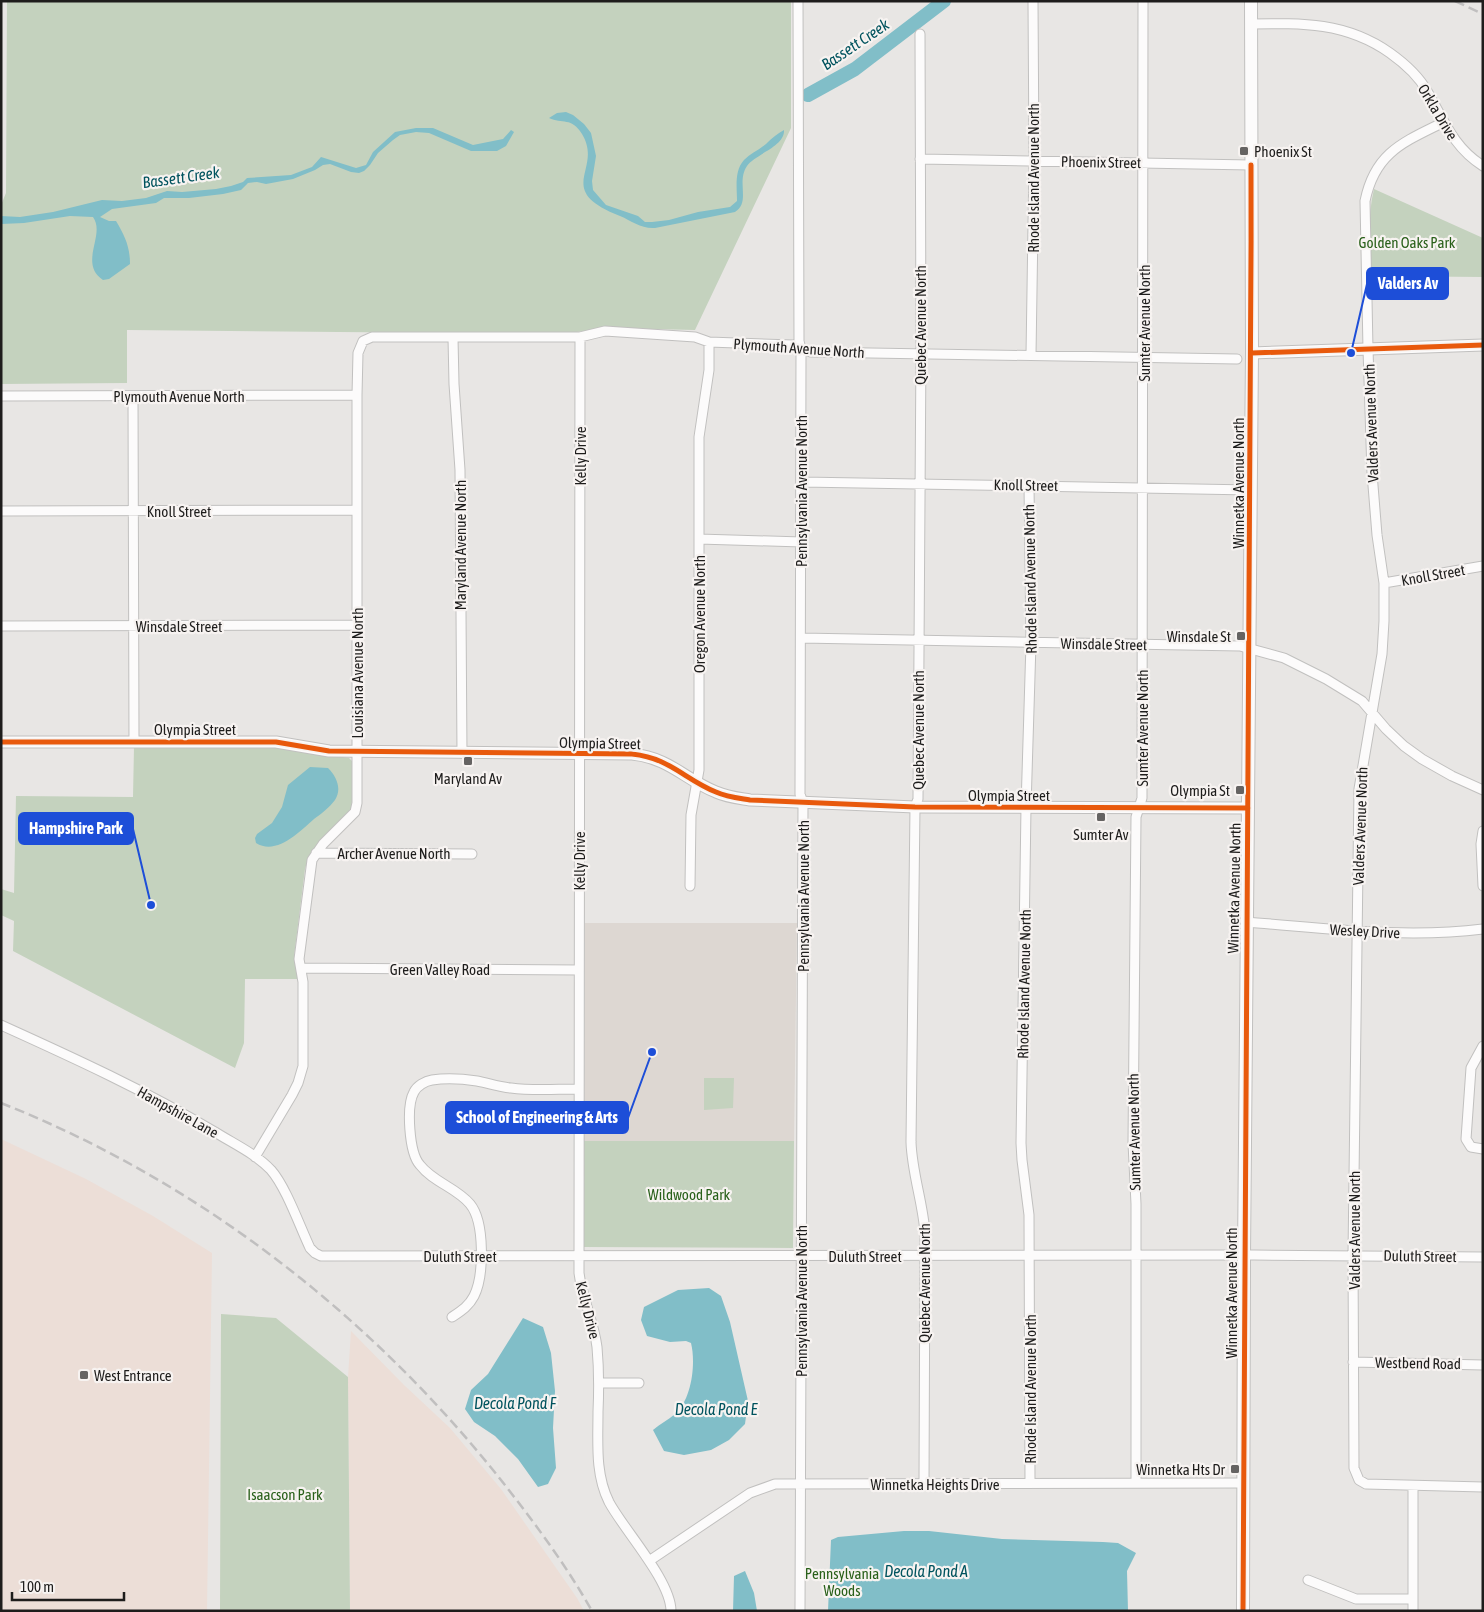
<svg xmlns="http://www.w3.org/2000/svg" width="1484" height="1612" font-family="'Asap Condensed',sans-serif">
	<rect width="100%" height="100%" fill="#e8e6e4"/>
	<path fill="#ecded7" d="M 1,1139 L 86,1179 L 153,1216 L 212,1253 L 207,1611 L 1,1611 Z
		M 351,1331 L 404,1385 L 450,1428 L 501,1489 L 577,1598 L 584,1611 L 350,1611 L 348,1377 Z"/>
	<path fill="#ddd7d2" d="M 585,923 L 797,923 L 794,1141 L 584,1141 Z"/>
	<path fill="#c4d2be" d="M 7,1 L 791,1 L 791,128 L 695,330 L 608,328 L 561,334 L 127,330 L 127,383 L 1,384 L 1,205 L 6,193 Z
		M 1374,189 L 1483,238 L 1483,277 L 1371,276 C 1370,247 1367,217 1374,189 Z
		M 134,747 L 278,747 L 349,758 L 352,761 L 352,802 L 351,809 L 308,859 L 305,869 L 294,957 L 298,979 L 245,979 L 244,1043 L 235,1068 L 13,951 L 14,921 L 1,915 L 1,889 L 14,893 L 16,796 L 133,797 Z
		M 704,1078 L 734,1078 L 733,1108 L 704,1110 Z
		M 584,1141 L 794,1141 L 793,1248 L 583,1247 Z
		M 221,1314 L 276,1318 L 348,1377 L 350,1611 L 220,1611 Z"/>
	<path fill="#81bec8" d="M 566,112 L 573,115 L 584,124 L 591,133 L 596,156 L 592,181 L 593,190 L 606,205 L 638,216 L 645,222 L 652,222 L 669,220 L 698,212 L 730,207 L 737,201 C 737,188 734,171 744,160 C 750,154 759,150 766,144 C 772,138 777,134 784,130 C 785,147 755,154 747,166 C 736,182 751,202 735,212 L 655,228 C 641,229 632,221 620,216 C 552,189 604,170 582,134 C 572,117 562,124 549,118 L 557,113 Z
		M 416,128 L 433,128 L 473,145 L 503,139 L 511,130 L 514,132 L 506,146 L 497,151 L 471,151 L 429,133 L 416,132 L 400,135 L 393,140 L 378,153 L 370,165 L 364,171 L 359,173 L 351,172 L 330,164 L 323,165 L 315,170 L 293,179 L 266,184 L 257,182 L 248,183 L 241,190 L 223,194 L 189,198 L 164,198 L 156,203 L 112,209 L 100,217 L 109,221 L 116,221 C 125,236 130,247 130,264 L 109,279 L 103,280 C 78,263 106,235 93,217 L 70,216 L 24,223 L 1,224 L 1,216 L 20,217 L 53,212 L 102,200 L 122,201 L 146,198 L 167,191 L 182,192 L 216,189 L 231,186 L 243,182 L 247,178 L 291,175 L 312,167 L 321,157 L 356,168 L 366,165 L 373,152 L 395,132 Z
		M 310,767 L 328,768 C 337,777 342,789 335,800 C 330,807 321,814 314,819 C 300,831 277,856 256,843 L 255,838 L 257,834 L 272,823 L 282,807 L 288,785 Z
		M 709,1288 L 721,1296 L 730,1322 L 748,1401 L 745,1424 L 729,1440 L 711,1450 L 684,1455 L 664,1451 L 653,1430 C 660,1424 668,1420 675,1414 C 692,1399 696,1363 691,1343 L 686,1341 L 670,1342 L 647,1336 L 641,1320 L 644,1307 L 678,1290 Z
		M 523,1318 L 543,1327 L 551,1353 L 555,1391 L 553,1428 L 556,1468 L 548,1484 L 538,1487 L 518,1459 L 495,1436 L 474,1422 L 465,1409 L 471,1390 L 488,1374 Z
		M 904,1531 L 929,1531 L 1002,1539 L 1103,1542 L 1118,1543 L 1136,1553 L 1127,1571 L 1128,1611 L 828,1611 L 831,1540 L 838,1537 Z
		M 745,1571 L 754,1593 L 757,1611 L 733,1611 L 734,1576 Z"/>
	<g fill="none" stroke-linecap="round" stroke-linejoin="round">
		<path stroke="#81bec8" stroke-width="14" d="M 808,95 L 855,69 L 944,1"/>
		<g stroke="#c1c0bf" stroke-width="11">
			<path id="minor" d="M 798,1 L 799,341 L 801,349 L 800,794 L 803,803 L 800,1611
				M 1251,24 C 1302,23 1346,22 1390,53 C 1404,63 1418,75 1427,91 C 1444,120 1453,147 1483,166
				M 920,34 L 921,348 L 918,799 L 915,807 L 911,1142 C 912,1173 923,1203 925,1233 L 924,1484
				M 1444,122 C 1404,142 1375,152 1365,201 L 1368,349 L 1372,473 L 1377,535 L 1384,583 L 1384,621 L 1382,654 L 1359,789 L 1353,1255 L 1354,1468 L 1359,1480 L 1366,1484 L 1483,1487
				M 920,159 L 1251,165
				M 580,337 L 579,1273 C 582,1298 594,1322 597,1347 C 599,1369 599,1390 598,1412 C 598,1443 595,1474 609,1502 C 624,1530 671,1581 671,1611
				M 453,338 L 454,384 L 460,470 L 462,753
				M 1031,355 L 1034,161 L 1033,1
				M 1,396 L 357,395
				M 133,396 L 134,741
				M 802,482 L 1251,490
				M 1029,485 L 1031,643 L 1026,807 L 1021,1143 L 1022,1160 L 1029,1215 L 1030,1483
				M 1,511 L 357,510
				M 699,539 L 802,542
				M 1384,583 L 1483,566
				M 1,626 L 357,625
				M 801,638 L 1240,646 L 1284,658 L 1326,679 L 1362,701 L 1386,729 L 1404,746 L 1422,759 L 1452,776 L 1483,790
				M 1483,831 L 1481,844 L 1483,886
				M 316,853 L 472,854
				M 690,886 L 691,815 L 699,770 L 699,437 L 709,370 L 709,342
				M 1246,922 C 1326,928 1403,939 1483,929
				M 301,968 L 579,970
				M 1,1025 C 74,1058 146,1091 215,1132 C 234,1144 256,1154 271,1170 C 286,1187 300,1227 310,1248 L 315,1253 L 321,1256 L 1254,1255 L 1483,1257
				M 1483,1046 L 1471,1068 L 1466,1139 L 1471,1147 L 1483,1149
				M 255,1157 L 292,1095 L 298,1083 L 303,1066 L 303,982 L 299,959 L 312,860 L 323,844 L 355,812 L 357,803 L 357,395 L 358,353 L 363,341 L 372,337 L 580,337 L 605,331 L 695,337 L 709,342 L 793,345 L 811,352 L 1237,359
				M 452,1317 C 461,1311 469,1306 474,1296 C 484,1276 485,1222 470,1204 C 457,1188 433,1182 420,1165 C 409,1153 406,1106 414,1092 C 417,1086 425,1081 432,1080 C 445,1078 464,1079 477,1081 C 488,1083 499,1087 511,1088 C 533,1091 556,1089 579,1089
				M 1353,1362 L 1483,1365
				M 599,1383 L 639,1383
				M 1136,1483 L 1136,1204 L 1133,1143 L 1136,817 L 1142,798 L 1143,1
				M 1413,1486 L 1413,1611
				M 649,1561 L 750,1493 L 775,1484 L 1243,1483
				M 1308,1580 L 1356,1599 L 1413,1599"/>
		</g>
		<g stroke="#c1c0bf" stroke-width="13">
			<path id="tertiary" d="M 1252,353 L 1483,345
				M 1,742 L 276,742 L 329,751 L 632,754 C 670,758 684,779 716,792 C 727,797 738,798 750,800 L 915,807 L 1248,808"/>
		</g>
		<g stroke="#c1c0bf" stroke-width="14">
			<path id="secondary" d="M 1243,1611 L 1244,1255 L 1252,353 L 1251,1"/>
		</g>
		<use href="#minor" stroke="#fcfbfb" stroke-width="9"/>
		<use href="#tertiary" stroke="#fcfbfb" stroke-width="11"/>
		<use href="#secondary" stroke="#fcfbfb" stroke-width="12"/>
		<path stroke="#c0bfbf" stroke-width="2.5" stroke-dasharray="10 5" stroke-linecap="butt" d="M 1455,1 L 1483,14
			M 1,1103 C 198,1181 370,1315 501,1480 C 534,1522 566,1565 592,1611"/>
		<g stroke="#f7f3f1" stroke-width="8">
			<path id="cycleway" d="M 1252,353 L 1483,345
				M 1,742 L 276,742 L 329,751 L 632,754 C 670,758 684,779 716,792 C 727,797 738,798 750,800 L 915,807 L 1248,808
				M 1243,1611 C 1243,1129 1252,647 1251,165"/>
		</g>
		<use href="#cycleway" stroke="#e8590c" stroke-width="5"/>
	</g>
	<g fill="#656362" stroke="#f7f3f1" stroke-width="2">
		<rect x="1239" y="146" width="10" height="10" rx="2.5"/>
		<rect x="1236" y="631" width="10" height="10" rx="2.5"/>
		<rect x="463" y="756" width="10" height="10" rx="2.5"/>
		<rect x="1235" y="785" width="10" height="10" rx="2.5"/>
		<rect x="1096" y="812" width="10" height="10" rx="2.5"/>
		<rect x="79" y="1370" width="10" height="10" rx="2.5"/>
		<rect x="1230" y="1464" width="10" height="10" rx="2.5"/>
	</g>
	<g text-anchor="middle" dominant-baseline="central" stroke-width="4.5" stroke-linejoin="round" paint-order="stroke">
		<g font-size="15" fill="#1e1d1c" stroke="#f7f3f1">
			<text transform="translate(1438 112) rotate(59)">Orkla Drive</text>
			<text transform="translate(1101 162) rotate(1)">Phoenix Street</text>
			<text transform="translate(1033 178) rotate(-90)">Rhode Island Avenue North</text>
			<text transform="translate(1144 323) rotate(-90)">Sumter Avenue North</text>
			<text transform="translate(920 325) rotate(-90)">Quebec Avenue North</text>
			<text transform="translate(799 348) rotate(4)">Plymouth Avenue North</text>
			<text x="179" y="396">Plymouth Avenue North</text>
			<text transform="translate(1371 423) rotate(-92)">Valders Avenue North</text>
			<text transform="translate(580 456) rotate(-90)">Kelly Drive</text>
			<text transform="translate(1238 483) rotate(-90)">Winnetka Avenue North</text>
			<text transform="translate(1026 485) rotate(1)">Knoll Street</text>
			<text transform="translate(801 491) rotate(-90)">Pennsylvania Avenue North</text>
			<text x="179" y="511">Knoll Street</text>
			<text transform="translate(460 545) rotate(-90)">Maryland Avenue North</text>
			<text transform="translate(1433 575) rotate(-10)">Knoll Street</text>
			<text transform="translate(1030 579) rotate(-91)">Rhode Island Avenue North</text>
			<text transform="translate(699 614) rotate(-90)">Oregon Avenue North</text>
			<text x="179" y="626">Winsdale Street</text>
			<text transform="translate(1104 644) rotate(1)">Winsdale Street</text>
			<text transform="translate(357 673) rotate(-90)">Louisiana Avenue North</text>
			<text transform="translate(1142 728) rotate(-90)">Sumter Avenue North</text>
			<text x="195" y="729">Olympia Street</text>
			<text transform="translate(918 730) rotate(-90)">Quebec Avenue North</text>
			<text transform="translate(600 743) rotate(1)">Olympia Street</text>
			<text x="1009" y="795">Olympia Street</text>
			<text transform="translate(1360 826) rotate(-88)">Valders Avenue North</text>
			<text x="394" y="853">Archer Avenue North</text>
			<text transform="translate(579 861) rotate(-90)">Kelly Drive</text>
			<text transform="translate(1234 888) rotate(-89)">Winnetka Avenue North</text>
			<text transform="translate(803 896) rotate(-90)">Pennsylvania Avenue North</text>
			<text transform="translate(1365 931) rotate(3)">Wesley Drive</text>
			<text x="440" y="969">Green Valley Road</text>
			<text transform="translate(1024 984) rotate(-89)">Rhode Island Avenue North</text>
			<text transform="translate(178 1112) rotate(29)">Hampshire Lane</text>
			<text transform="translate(1134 1132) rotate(-91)">Sumter Avenue North</text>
			<text transform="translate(1354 1230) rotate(-90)">Valders Avenue North</text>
			<text x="460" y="1256">Duluth Street</text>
			<text x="865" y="1256">Duluth Street</text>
			<text transform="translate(1420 1256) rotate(1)">Duluth Street</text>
			<text transform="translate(924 1283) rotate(-90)">Quebec Avenue North</text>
			<text transform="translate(1231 1293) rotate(-90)">Winnetka Avenue North</text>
			<text transform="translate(801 1301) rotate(-90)">Pennsylvania Avenue North</text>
			<text transform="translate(588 1310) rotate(76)">Kelly Drive</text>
			<text transform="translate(1418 1363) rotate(1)">Westbend Road</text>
			<text transform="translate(1030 1389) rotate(-90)">Rhode Island Avenue North</text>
			<text x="935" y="1484">Winnetka Heights Drive</text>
		</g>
		<g font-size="15" fill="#1e1d1c" stroke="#f7f3f1" text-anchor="end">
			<text x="1254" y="151" text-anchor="start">Phoenix St</text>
			<text x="1231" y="636">Winsdale St</text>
			<text x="468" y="778" text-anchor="middle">Maryland Av</text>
			<text x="1230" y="790">Olympia St</text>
			<text x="1101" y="834" text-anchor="middle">Sumter Av</text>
			<text x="94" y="1375" text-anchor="start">West Entrance</text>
			<text x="1225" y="1469">Winnetka Hts Dr</text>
		</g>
		<g font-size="15" fill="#29601a" stroke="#f7f3f1">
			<text x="1407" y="242">Golden Oaks Park</text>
			<text x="689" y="1194">Wildwood Park</text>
			<text x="285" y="1494">Isaacson Park</text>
			<text x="842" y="1573">Pennsylvania<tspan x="842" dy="17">Woods</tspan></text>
		</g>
		<g font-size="16" font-style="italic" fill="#00535e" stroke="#f7f3f1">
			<text transform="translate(855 44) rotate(-34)">Bassett Creek</text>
			<text transform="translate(181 177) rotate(-8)">Bassett Creek</text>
			<text x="515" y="1403">Decola Pond F</text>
			<text x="716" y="1409">Decola Pond E</text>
			<text x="926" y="1571">Decola Pond A</text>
		</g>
	</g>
	<path fill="none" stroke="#1d4ed8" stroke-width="2" d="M1351 353L1367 284M151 905L133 829M652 1052L628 1118"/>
	<g fill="#1d4ed8" stroke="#f7f3f1" stroke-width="2">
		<circle cx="1351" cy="353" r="5"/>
		<circle cx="151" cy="905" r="5"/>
		<circle cx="652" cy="1052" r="5"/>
	</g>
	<g fill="#1d4ed8" stroke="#1d4ed8" stroke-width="2">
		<rect x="1367" y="268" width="81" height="31" rx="5"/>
		<rect x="19" y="813" width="114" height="31" rx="5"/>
		<rect x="446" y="1102" width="182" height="31" rx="5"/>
	</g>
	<g font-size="16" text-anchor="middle" font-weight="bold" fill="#fff">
		<text x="1408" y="289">Valders Av</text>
		<text x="76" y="834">Hampshire Park</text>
		<text x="537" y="1123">School of Engineering &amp; Arts</text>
	</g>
	<rect width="1484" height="1612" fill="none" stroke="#1e1d1c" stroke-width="5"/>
	<path d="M12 1592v8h112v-8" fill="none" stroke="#1e1d1c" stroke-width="2.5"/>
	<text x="20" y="1592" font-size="15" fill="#1e1d1c" stroke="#f7f3f1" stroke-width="4" paint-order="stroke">100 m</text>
</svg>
